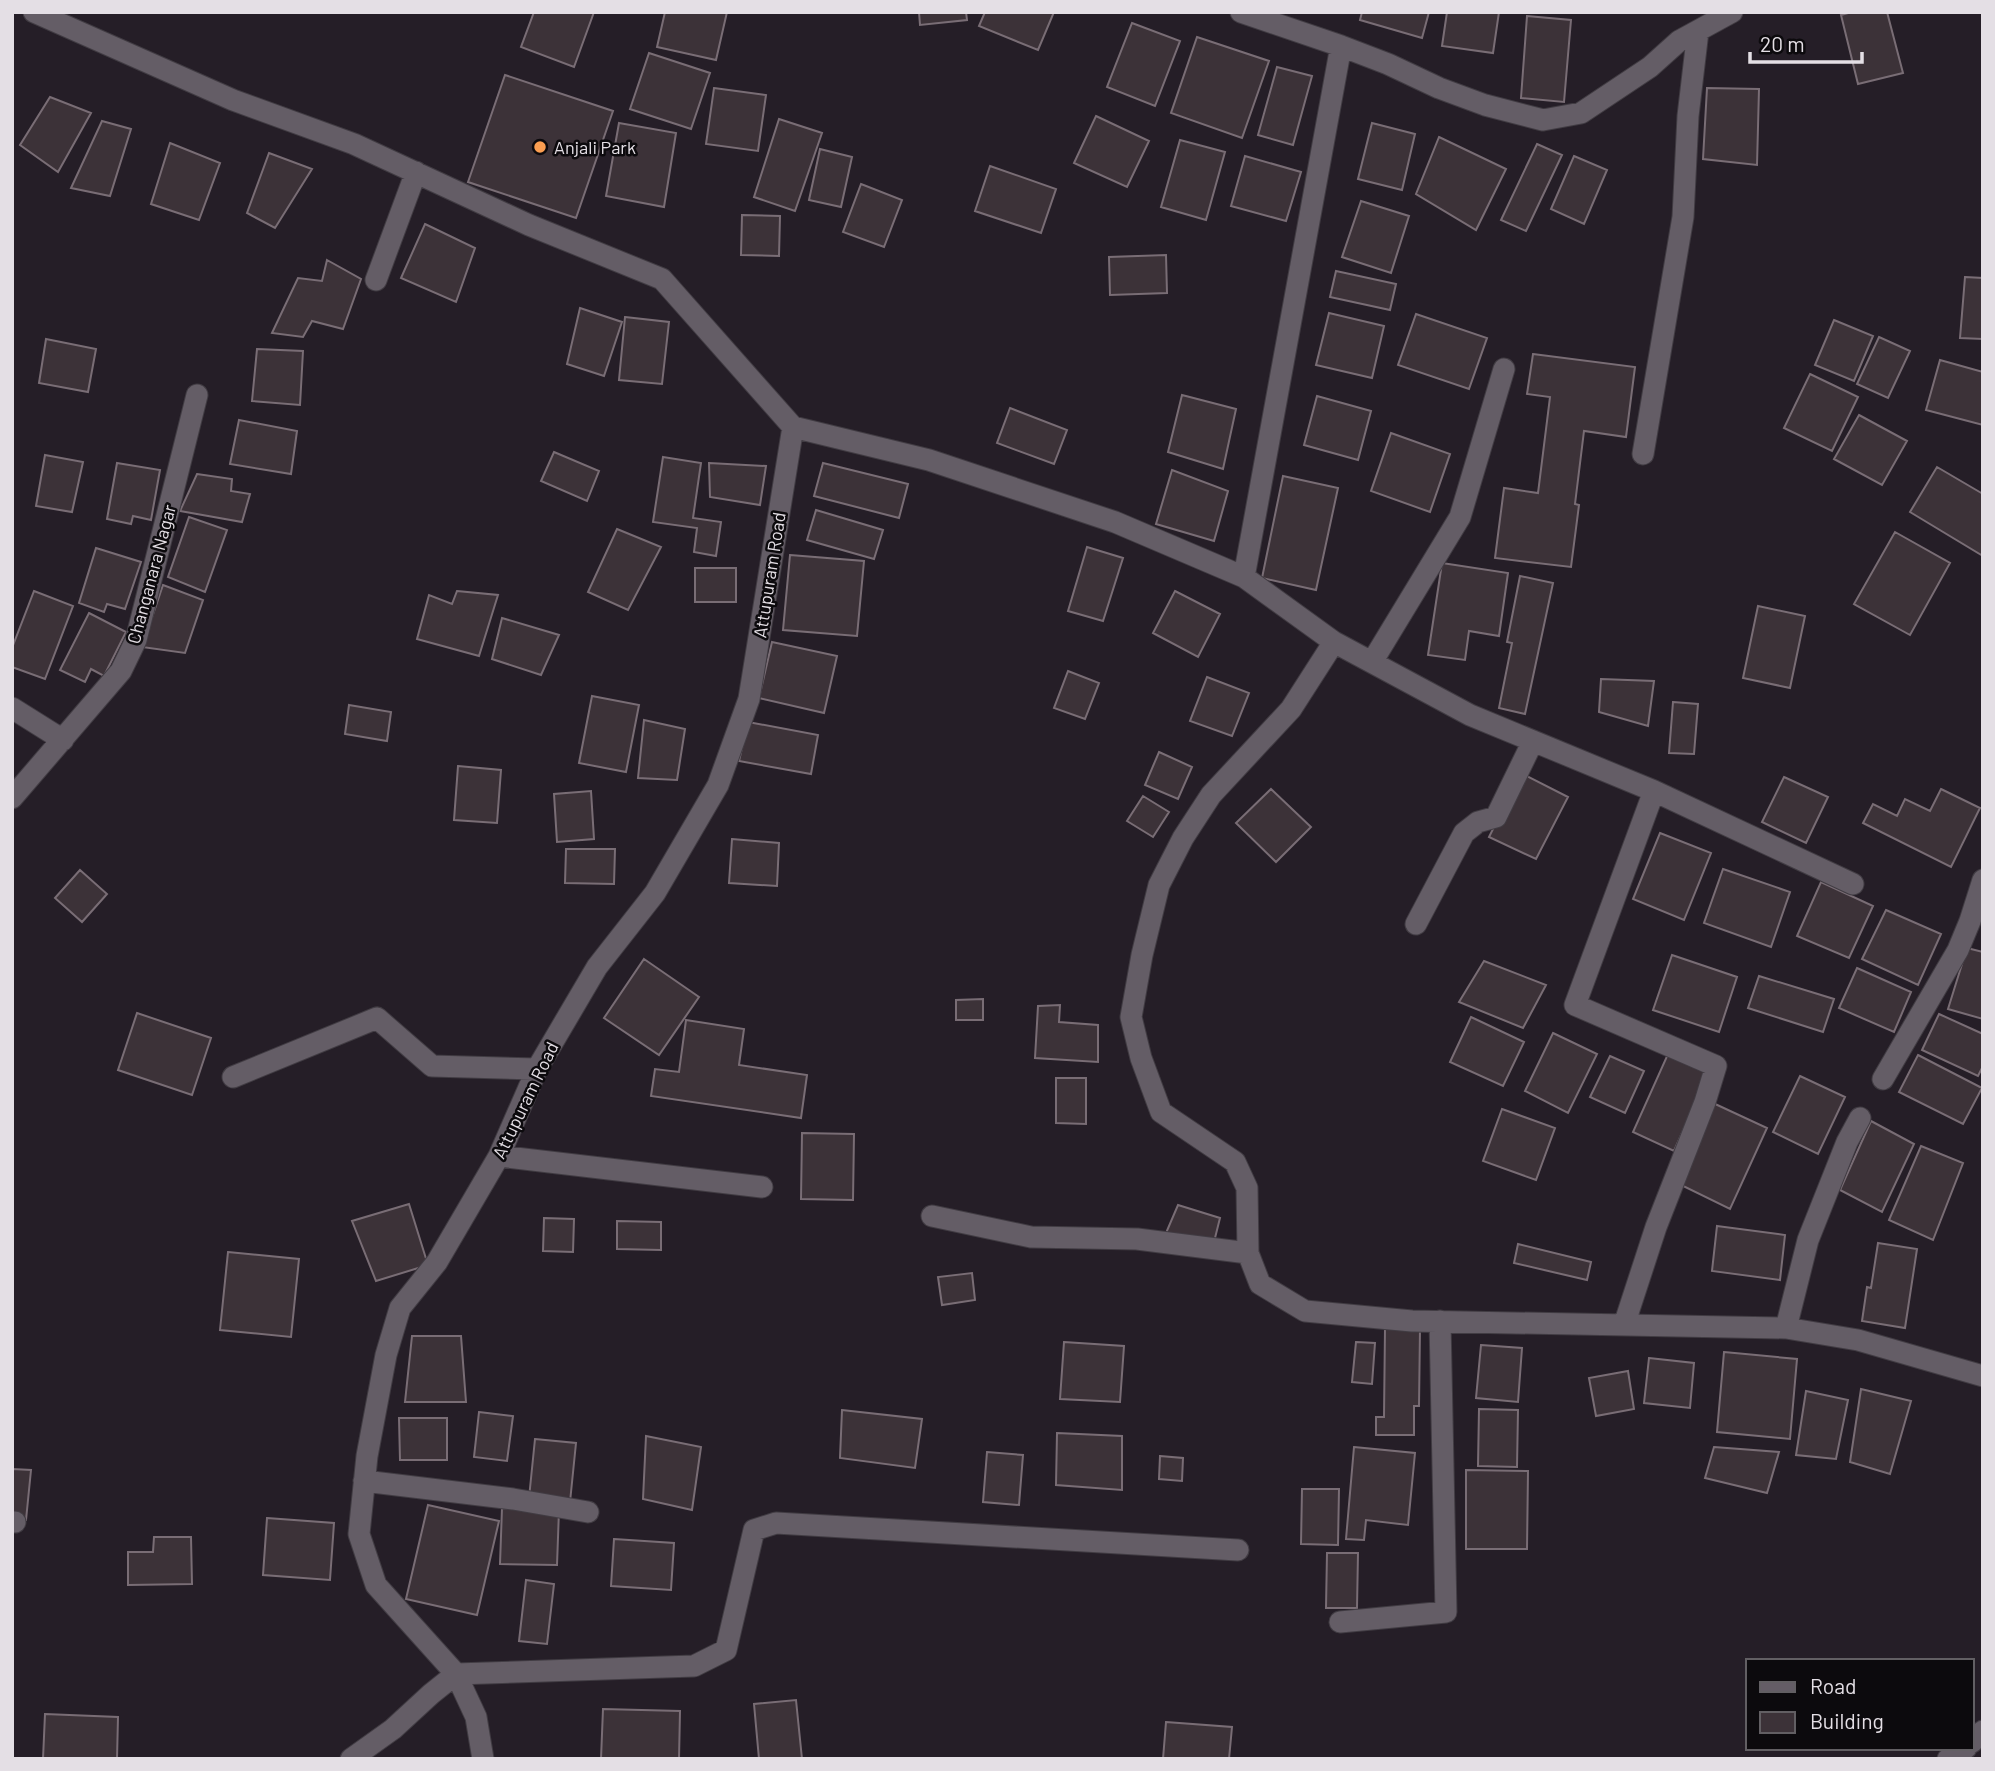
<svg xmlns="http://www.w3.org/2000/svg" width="1995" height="1771" font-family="Barlow,sans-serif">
	<rect width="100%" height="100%" fill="#251e27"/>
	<path fill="#3c3238" stroke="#796d75" stroke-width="2" d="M 534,12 L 594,12 L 574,67 L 521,47 Z
		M 665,12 L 727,12 L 716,60 L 657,47 Z
		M 919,12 L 966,12 L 967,20 L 920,25 Z
		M 985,12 L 1054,12 L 1038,50 L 979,26 Z
		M 1362,12 L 1429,12 L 1422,38 L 1360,20 Z
		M 1447,12 L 1499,12 L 1493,53 L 1442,46 Z
		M 1852,12 L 1887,12 L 1903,73 L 1858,84 L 1841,15 Z
		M 1527,16 L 1571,20 L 1564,102 L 1521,98 Z
		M 1132,23 L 1180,41 L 1155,106 L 1107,87 Z
		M 1197,37 L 1269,61 L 1242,138 L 1171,113 Z
		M 649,53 L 710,73 L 691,129 L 630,109 Z
		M 1277,67 L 1312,76 L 1293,145 L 1258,135 Z
		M 505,75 L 613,111 L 576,218 L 468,182 Z
		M 714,88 L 766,95 L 758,151 L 706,144 Z
		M 1707,88 L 1759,89 L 1757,165 L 1703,159 Z
		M 50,97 L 91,113 L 58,172 L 20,145 Z
		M 1096,116 L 1149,141 L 1127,187 L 1074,163 Z
		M 779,119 L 822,133 L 795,211 L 754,197 Z
		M 102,121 L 131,129 L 110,196 L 71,188 Z
		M 619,123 L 676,133 L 664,207 L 606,196 Z
		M 1372,123 L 1415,134 L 1402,190 L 1358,179 Z
		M 1439,137 L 1506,169 L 1476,230 L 1416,194 Z
		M 1180,140 L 1225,152 L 1206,220 L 1161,207 Z
		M 170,143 L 220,163 L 199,220 L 151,204 Z
		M 1537,144 L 1562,155 L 1526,231 L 1501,220 Z
		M 820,149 L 852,157 L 841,207 L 809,200 Z
		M 269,153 L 312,169 L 275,228 L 247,213 Z
		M 1245,156 L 1301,172 L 1286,221 L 1231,206 Z
		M 1574,156 L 1607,170 L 1584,224 L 1551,209 Z
		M 990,166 L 1056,189 L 1041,233 L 975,211 Z
		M 861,184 L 902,200 L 884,247 L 843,232 Z
		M 1361,201 L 1409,216 L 1391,273 L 1342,257 Z
		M 742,215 L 780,216 L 779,256 L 741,255 Z
		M 425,224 L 475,248 L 456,302 L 401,278 Z
		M 1166,255 L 1167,293 L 1110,295 L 1109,257 Z
		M 327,260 L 361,279 L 343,329 L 312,321 L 303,337 L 272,333 L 298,278 L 322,281 Z
		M 1336,271 L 1396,284 L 1390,310 L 1330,297 Z
		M 1965,277 L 1983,278 L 1983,339 L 1960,338 Z
		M 580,308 L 622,322 L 604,376 L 567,364 Z
		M 1329,313 L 1384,326 L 1372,378 L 1316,365 Z
		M 1416,314 L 1487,338 L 1469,389 L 1398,365 Z
		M 625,317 L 669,322 L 662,384 L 619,380 Z
		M 1834,320 L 1873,336 L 1854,381 L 1815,365 Z
		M 1879,337 L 1910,351 L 1888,398 L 1857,384 Z
		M 46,339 L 96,349 L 88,392 L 39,383 Z
		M 257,349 L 303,351 L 300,405 L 252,401 Z
		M 1533,354 L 1635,367 L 1626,437 L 1584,431 L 1575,504 L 1579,505 L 1571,567 L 1495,558 L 1504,488 L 1538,493 L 1550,397 L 1527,394 Z
		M 1940,360 L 1983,372 L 1983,425 L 1926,410 Z
		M 1810,374 L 1858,397 L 1832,451 L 1784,428 Z
		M 1182,395 L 1236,409 L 1223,469 L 1168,452 Z
		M 1317,396 L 1371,411 L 1358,460 L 1304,445 Z
		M 1010,408 L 1067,430 L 1054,464 L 997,443 Z
		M 1859,415 L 1907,441 L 1882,485 L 1834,459 Z
		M 239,420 L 297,431 L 291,474 L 230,464 Z
		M 1391,433 L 1450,454 L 1430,512 L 1371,491 Z
		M 554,452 L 599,471 L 587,501 L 541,481 Z
		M 45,455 L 83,462 L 72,512 L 36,506 Z
		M 663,457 L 701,463 L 693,518 L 721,522 L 716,556 L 694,552 L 697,528 L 653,522 Z
		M 117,463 L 160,470 L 151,520 L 133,516 L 131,524 L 107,519 Z
		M 709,463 L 766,466 L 760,505 L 710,497 Z
		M 823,463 L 908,484 L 899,518 L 814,496 Z
		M 1937,467 L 1983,494 L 1983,556 L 1910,512 Z
		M 1172,470 L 1228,491 L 1214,541 L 1156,524 Z
		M 197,474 L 232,479 L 231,491 L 250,494 L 242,522 L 180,511 Z
		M 1283,476 L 1338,488 L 1316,590 L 1262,578 Z
		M 816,510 L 883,530 L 874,559 L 807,540 Z
		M 189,517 L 227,530 L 205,592 L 168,577 Z
		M 617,529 L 661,547 L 628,610 L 588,592 Z
		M 1895,532 L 1950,563 L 1910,635 L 1854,604 Z
		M 1087,547 L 1123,558 L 1103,621 L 1068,611 Z
		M 96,548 L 141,562 L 125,609 L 107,604 L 104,612 L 79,603 Z
		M 790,555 L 864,561 L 857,636 L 783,630 Z
		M 1442,563 L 1508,573 L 1499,636 L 1469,631 L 1465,660 L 1428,655 Z
		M 695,568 L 736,568 L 736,602 L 695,602 Z
		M 1520,576 L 1553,583 L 1525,714 L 1499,708 L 1512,643 L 1507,642 Z
		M 163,585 L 203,600 L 185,653 L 142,647 Z
		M 34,591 L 73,606 L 45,679 L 12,667 L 12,648 Z
		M 457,591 L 498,595 L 479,656 L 417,639 L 429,595 L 452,604 Z
		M 1175,591 L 1220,614 L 1198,657 L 1153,633 Z
		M 1758,606 L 1805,616 L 1790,688 L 1743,678 Z
		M 89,613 L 126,632 L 104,676 L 91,669 L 85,682 L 60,670 Z
		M 502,618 L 559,635 L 541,675 L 492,659 Z
		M 772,642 L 837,656 L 824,713 L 759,698 Z
		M 1068,671 L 1099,683 L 1085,719 L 1054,708 Z
		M 1207,677 L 1249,693 L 1232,736 L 1190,721 Z
		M 1601,679 L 1654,681 L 1648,726 L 1599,712 Z
		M 592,696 L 639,705 L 626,772 L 579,763 Z
		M 1673,702 L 1698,704 L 1694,754 L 1669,753 Z
		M 349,705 L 391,712 L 387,741 L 345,734 Z
		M 644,720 L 685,729 L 677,780 L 638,778 Z
		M 748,722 L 818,735 L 811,774 L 739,761 Z
		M 1159,752 L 1192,767 L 1178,799 L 1145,785 Z
		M 458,766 L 501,770 L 497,823 L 454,820 Z
		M 1521,773 L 1568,797 L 1536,859 L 1489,837 Z
		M 1784,777 L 1828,797 L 1806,843 L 1762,822 Z
		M 1271,789 L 1311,827 L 1276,862 L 1236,823 Z
		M 1941,789 L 1980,808 L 1951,867 L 1863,823 L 1873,804 L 1897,816 L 1905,799 L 1930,811 Z
		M 591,791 L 594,839 L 557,842 L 554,794 Z
		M 1143,796 L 1169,812 L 1153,837 L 1127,821 Z
		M 1660,833 L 1711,853 L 1684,920 L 1633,899 Z
		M 732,839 L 779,843 L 777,886 L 729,883 Z
		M 566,849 L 615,849 L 614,884 L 565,883 Z
		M 1723,869 L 1790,892 L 1771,947 L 1704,923 Z
		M 80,870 L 107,894 L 82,922 L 55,898 Z
		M 1821,882 L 1873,906 L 1849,958 L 1797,936 Z
		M 1886,910 L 1941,934 L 1918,985 L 1862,959 Z
		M 1967,948 L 1983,952 L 1983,1019 L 1948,1009 Z
		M 1672,955 L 1737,977 L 1719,1032 L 1653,1010 Z
		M 644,959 L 699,997 L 659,1055 L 604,1018 Z
		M 1484,961 L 1546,985 L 1523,1028 L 1459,1002 Z
		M 1857,968 L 1911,992 L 1894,1032 L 1839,1008 Z
		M 1759,976 L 1834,999 L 1823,1032 L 1748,1008 Z
		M 983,999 L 983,1020 L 956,1020 L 956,1000 Z
		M 1060,1005 L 1059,1022 L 1098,1025 L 1098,1062 L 1035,1058 L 1038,1006 Z
		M 137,1013 L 211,1038 L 192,1095 L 118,1070 Z
		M 1939,1014 L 1983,1034 L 1983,1066 L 1978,1076 L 1922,1050 Z
		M 1471,1017 L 1524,1042 L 1503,1086 L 1450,1062 Z
		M 686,1020 L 744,1029 L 739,1065 L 807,1075 L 801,1118 L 651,1096 L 655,1069 L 679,1072 Z
		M 1553,1033 L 1597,1054 L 1568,1113 L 1525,1091 Z
		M 1668,1054 L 1709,1072 L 1674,1151 L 1633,1132 Z
		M 1918,1055 L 1982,1088 L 1963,1124 L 1899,1092 Z
		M 1610,1056 L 1644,1071 L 1625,1113 L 1590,1097 Z
		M 1800,1076 L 1845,1097 L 1818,1154 L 1773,1132 Z
		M 1056,1078 L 1086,1078 L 1086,1124 L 1056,1123 Z
		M 1713,1103 L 1767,1128 L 1730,1209 L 1675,1182 Z
		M 1502,1109 L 1555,1128 L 1536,1180 L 1483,1161 Z
		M 1871,1121 L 1914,1144 L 1882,1212 L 1840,1190 Z
		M 802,1133 L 854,1134 L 853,1200 L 801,1199 Z
		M 1921,1146 L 1963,1163 L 1933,1240 L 1889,1220 Z
		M 409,1204 L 428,1265 L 376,1281 L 352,1221 Z
		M 1178,1205 L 1220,1218 L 1214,1242 L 1166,1233 Z
		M 544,1218 L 574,1219 L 573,1252 L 543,1251 Z
		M 617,1221 L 661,1222 L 661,1250 L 617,1249 Z
		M 1717,1226 L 1785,1235 L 1780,1280 L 1712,1271 Z
		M 1878,1243 L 1917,1249 L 1905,1328 L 1862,1321 L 1867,1287 L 1871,1288 Z
		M 1518,1244 L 1591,1262 L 1587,1280 L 1514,1263 Z
		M 228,1252 L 299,1259 L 291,1337 L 220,1330 Z
		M 972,1273 L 975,1300 L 942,1305 L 938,1277 Z
		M 1385,1328 L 1420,1328 L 1419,1406 L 1414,1406 L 1414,1435 L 1376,1435 L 1376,1417 L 1384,1417 Z
		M 412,1336 L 461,1336 L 466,1402 L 405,1402 Z
		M 1064,1342 L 1124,1346 L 1120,1402 L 1060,1399 Z
		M 1356,1342 L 1375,1343 L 1372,1384 L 1352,1382 Z
		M 1481,1345 L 1522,1348 L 1518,1402 L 1476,1398 Z
		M 1724,1352 L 1797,1359 L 1790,1439 L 1717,1432 Z
		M 1649,1358 L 1694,1363 L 1690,1408 L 1644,1403 Z
		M 1628,1371 L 1634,1409 L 1596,1416 L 1589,1378 Z
		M 1861,1389 L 1911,1401 L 1890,1474 L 1850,1462 Z
		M 1806,1391 L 1848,1400 L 1836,1459 L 1796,1455 Z
		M 1479,1409 L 1518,1410 L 1517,1467 L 1478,1466 Z
		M 842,1410 L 922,1419 L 915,1468 L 840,1458 Z
		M 479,1412 L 513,1416 L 507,1461 L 474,1457 Z
		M 399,1418 L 447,1418 L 447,1460 L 400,1460 Z
		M 1057,1433 L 1122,1436 L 1122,1490 L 1056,1485 Z
		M 646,1436 L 701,1447 L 692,1510 L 643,1499 Z
		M 535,1439 L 576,1443 L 570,1502 L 529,1498 Z
		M 1354,1447 L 1415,1453 L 1408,1525 L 1366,1520 L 1364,1540 L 1346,1539 Z
		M 1714,1447 L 1779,1452 L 1767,1493 L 1705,1478 Z
		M 987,1452 L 1023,1455 L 1019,1505 L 983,1502 Z
		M 1160,1456 L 1183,1458 L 1182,1481 L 1159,1479 Z
		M 12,1469 L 31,1470 L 26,1520 L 12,1519 Z
		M 1466,1470 L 1528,1471 L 1527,1549 L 1466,1549 Z
		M 1302,1489 L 1339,1489 L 1338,1545 L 1301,1544 Z
		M 428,1505 L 499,1521 L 477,1615 L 406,1599 Z
		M 502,1508 L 559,1510 L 557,1565 L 500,1564 Z
		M 267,1518 L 334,1523 L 330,1580 L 263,1575 Z
		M 154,1537 L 191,1537 L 192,1584 L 128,1585 L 128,1552 L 153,1552 Z
		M 614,1539 L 674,1543 L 671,1590 L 611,1586 Z
		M 1327,1553 L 1358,1553 L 1357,1608 L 1326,1608 Z
		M 526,1580 L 554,1584 L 547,1644 L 519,1641 Z
		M 796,1700 L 802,1759 L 759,1759 L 754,1704 Z
		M 603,1709 L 680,1711 L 679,1759 L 601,1759 Z
		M 45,1714 L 118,1717 L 117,1759 L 43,1759 Z
		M 1166,1722 L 1232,1727 L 1229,1759 L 1163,1759 Z"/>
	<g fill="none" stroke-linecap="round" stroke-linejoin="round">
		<g stroke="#413c43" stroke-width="23">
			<path id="lane" d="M 1972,1742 L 1983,1731
				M 1948,1759 L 1966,1748"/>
		</g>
		<g stroke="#413c43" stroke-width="23">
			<path id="street" d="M 34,12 L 233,100 L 354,144 L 529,225 L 662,279 L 793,427 L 929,460 L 1115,522 L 1244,577
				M 1241,12 L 1341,46
				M 1732,12 L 1679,41 L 1650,67 L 1581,113 L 1543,120 L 1485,105 L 1439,88 L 1388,64 L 1341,46 L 1244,577 L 1334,642 L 1291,709 L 1211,795 L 1183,838 L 1159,885 L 1142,955 L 1131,1017 L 1141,1058 L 1161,1112 L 1235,1162 L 1247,1188 L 1248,1253 L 1260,1284 L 1305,1311 L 1412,1321 L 1786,1328 L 1858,1340 L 1983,1376
				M 376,280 L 416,172
				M 1643,454 L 1683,217 L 1688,116 L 1698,31
				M 1334,642 L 1470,715 L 1654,791 L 1853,884
				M 1372,662 L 1460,517 L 1504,369
				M 12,708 L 63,740
				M 12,798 L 121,671 L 136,640 L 197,395
				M 1416,924 L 1464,833 L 1478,822 L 1496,817 L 1533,741
				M 233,1077 L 377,1018 L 432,1066 L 537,1069
				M 1883,1079 L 1958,950 L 1970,921 L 1983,880
				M 499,1156 L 762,1187
				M 932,1216 L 1031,1237 L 1137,1239 L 1248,1253
				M 1624,1325 L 1656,1227 L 1705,1102 L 1716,1066 L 1575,1005 L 1654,791
				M 1786,1328 L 1808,1240 L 1847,1142 L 1860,1118
				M 364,1481 L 513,1499 L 588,1512
				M 12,1522 L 15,1522
				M 1340,1622 L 1446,1612 L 1440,1321
				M 351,1759 L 393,1729 L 431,1694 L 456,1674 L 694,1666 L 726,1650 L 754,1530 L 776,1523 L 1238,1550
				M 483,1759 L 476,1717 L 456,1674 L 376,1585 L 359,1534 L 367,1456 L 386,1355 L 400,1308 L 437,1262 L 499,1156 L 537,1069 L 597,967 L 655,893 L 718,785 L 749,699 L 793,427"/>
		</g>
		<use href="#lane" stroke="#645d66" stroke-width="21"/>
		<use href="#street" stroke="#645d66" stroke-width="21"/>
	</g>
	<circle fill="#fb9e51" stroke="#0c0a0d" stroke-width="2.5" cx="540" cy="147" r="7"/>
	<g text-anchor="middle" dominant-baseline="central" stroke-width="5" stroke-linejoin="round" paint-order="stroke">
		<g font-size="18" fill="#e4dfe5" stroke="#0c0a0d" text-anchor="start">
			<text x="554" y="147">Anjali Park</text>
		</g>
		<g font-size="18" fill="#e4dfe5" stroke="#0c0a0d">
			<text transform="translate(151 574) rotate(-75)">Changanara Nagar</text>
			<text transform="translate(769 575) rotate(-81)">Attupuram Road</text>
			<text transform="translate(525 1100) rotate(-64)">Attupuram Road</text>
		</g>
	</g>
	<rect width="1995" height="1771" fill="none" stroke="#e4dfe5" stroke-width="28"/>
	<rect x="1746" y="1659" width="228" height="91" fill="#0c0a0d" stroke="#625f63" stroke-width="2"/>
	<rect x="1760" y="1682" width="35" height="10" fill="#645d66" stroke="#625f63" stroke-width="2"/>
	<text x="1810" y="1694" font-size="21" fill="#e4dfe5">Road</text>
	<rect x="1760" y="1712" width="35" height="21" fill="#3c3238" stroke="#625f63" stroke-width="2"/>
	<text x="1810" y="1729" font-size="21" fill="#e4dfe5">Building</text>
	<path d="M1750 52v10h112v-10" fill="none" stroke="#e4dfe5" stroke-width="3.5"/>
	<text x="1760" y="52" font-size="21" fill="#e4dfe5" stroke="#0c0a0d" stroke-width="5" paint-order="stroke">20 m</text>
</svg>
